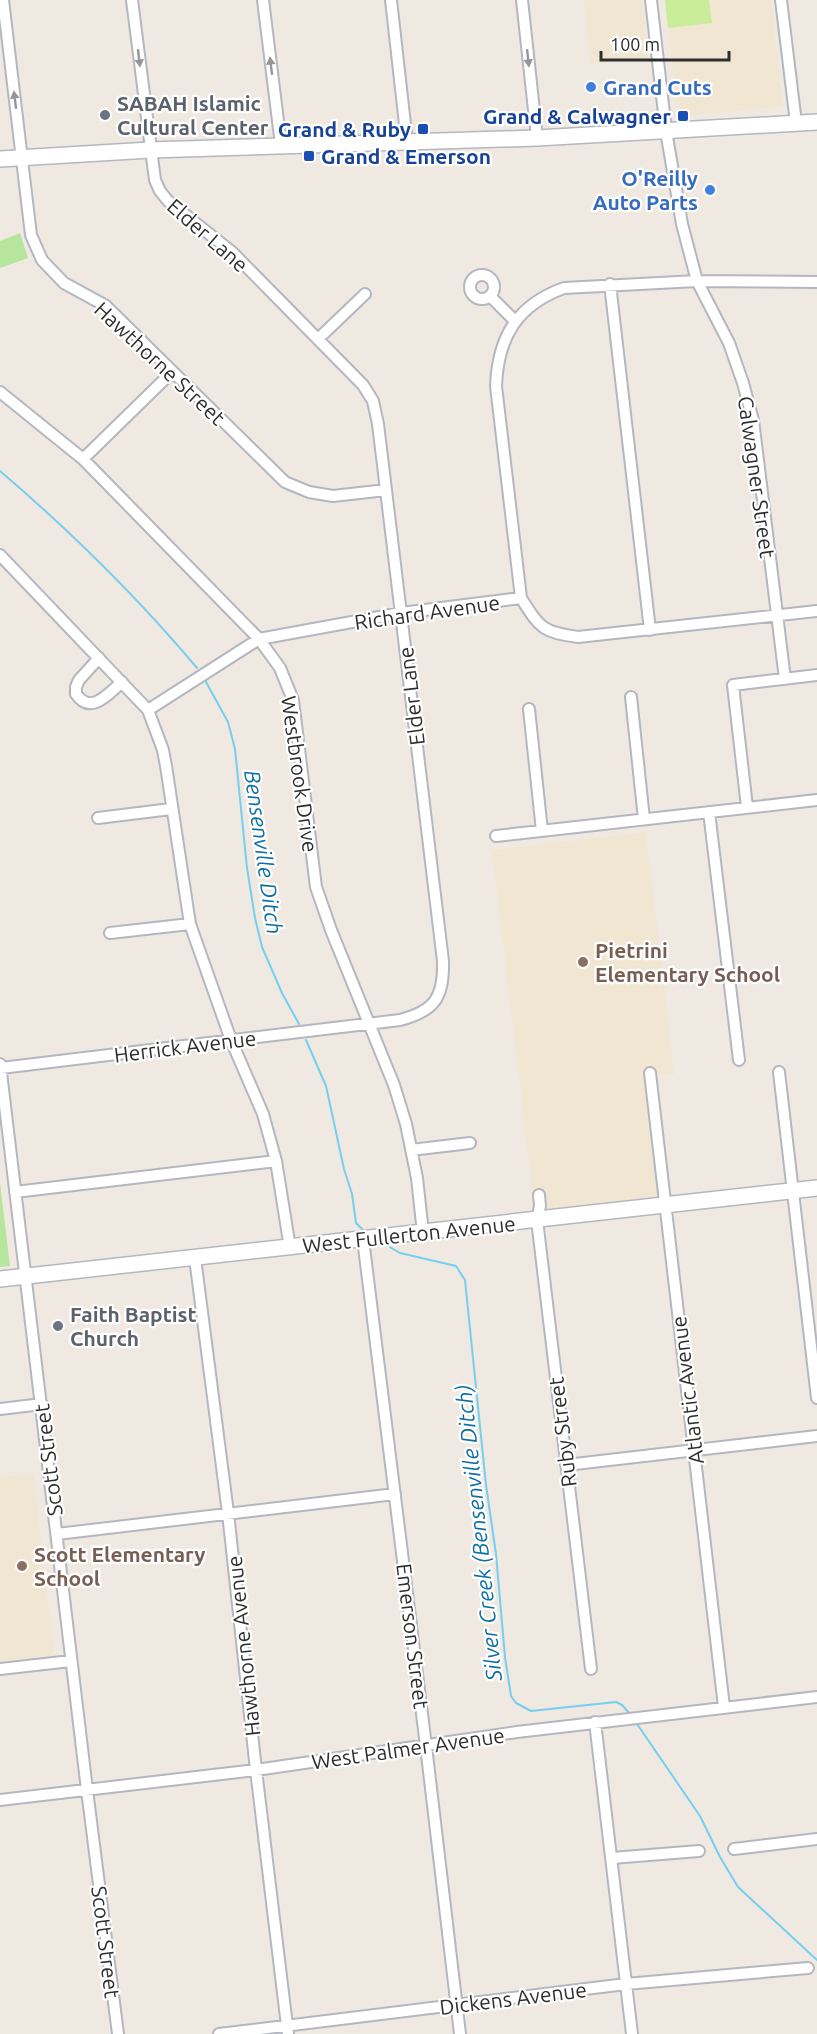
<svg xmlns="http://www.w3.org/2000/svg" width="817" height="2034" font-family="Ubuntu,sans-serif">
	<rect width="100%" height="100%" fill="#efe9e1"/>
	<path fill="#f0e6d1" d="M 584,0 L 642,0 L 648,58 L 591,64 Z
		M 665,0 L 771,0 L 783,106 L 678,117 Z
		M 646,832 L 674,1074 L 657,1075 L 671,1195 L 535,1211 L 492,850 Z
		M 33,1474 L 54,1655 L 0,1661 L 0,1477 Z"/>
	<path fill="#b6e59e" d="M 20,233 L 28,258 L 0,268 L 0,241 Z
		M 0,1183 L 10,1266 L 0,1267 Z"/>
	<path fill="#c9ec9a" d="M 665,0 L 709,0 L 712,23 L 668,28 Z"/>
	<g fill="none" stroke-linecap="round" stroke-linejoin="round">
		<path stroke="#75cff0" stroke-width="2" d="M 0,471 C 69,530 139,599 197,668
			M 206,682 L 228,722 L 235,749 L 247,868 L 255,918 L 262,947 L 282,993 L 299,1024
			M 306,1040 L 326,1086 L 344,1169 L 352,1194 L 356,1223 L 365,1232
			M 383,1243 L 400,1253 L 456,1266 L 465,1280 L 486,1485 L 496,1554 L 505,1657 L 511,1696 L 516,1703 L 531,1711 L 616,1702 L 622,1705 L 630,1714
			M 635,1721 L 700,1816 L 720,1857 L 738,1887 L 817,1960"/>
		<g stroke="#b4b7c1" stroke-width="14">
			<path id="street" d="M 3,0 L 31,235 L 42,260 L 64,283 L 106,306 L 285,482 L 309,492 L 333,496 L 386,490
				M 263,0 L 281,145
				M 391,0 L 407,142
				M 522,0 L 537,138
				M 651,0 L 666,131 L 682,224 L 697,281 L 729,343 L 743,383 L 753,420 L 785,679
				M 781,0 L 796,123
				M470 287a12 12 0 1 1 24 0a12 12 0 1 1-24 0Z
				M 817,282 L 697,281 L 564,288 C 517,305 498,337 496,386 L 521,598 C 540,628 542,632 578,637 L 817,611
				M 610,284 L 650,630
				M 490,296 L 515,321
				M 318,339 L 365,294
				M 0,392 L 83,459 L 259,639 L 280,668 L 293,700 L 316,887 L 331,930 L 394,1085 L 406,1124 L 417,1178 L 423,1233
				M 83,459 L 172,372
				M 0,555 L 148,710 L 163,750 L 166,766 L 190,924 L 231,1040 L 263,1114 L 276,1161 L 290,1248
				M 99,658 L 79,680 L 76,687 L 76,694 C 91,716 109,693 122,682
				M 631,697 L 644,819
				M 529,709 L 542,831
				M 148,710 L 259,639 L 401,613 L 521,598
				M 747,807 L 733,685 L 817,675
				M 709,812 L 739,1060
				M 98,818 L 171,809
				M 496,836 L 817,800
				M 110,933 L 190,924
				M 0,1064 L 87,1790 L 118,2034
				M 1,1068 L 400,1020 C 435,1011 444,997 443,961 L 378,424 L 373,401 L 363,385 L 233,253 L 168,201 L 160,191 L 155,180 L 132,0
				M 779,1072 L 817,1398
				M 650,1073 L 724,1707
				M 411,1150 L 470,1143
				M 15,1192 L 276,1161
				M 539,1195 L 540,1206 L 537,1220 L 591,1669
				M 363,1239 L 426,1746 L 460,2034
				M 195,1258 L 228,1513 L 256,1770 L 288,2034
				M 0,1409 L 42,1404
				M 566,1465 L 817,1436
				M 57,1534 L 395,1494
				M 0,1669 L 71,1661
				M 595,1722 L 632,2034
				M 0,1800 L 256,1770 L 517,1732 L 817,1697
				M 734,1849 L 817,1839
				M 612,1858 L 699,1851
				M 219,2034 L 626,1984 L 808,1968"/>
		</g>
		<g stroke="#b4b7c1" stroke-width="18">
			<path id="secondary" d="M 0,159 L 150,150 L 537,138 L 817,122
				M 0,1279 L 817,1188"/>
		</g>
		<use href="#street" stroke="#fff" stroke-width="10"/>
		<use href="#secondary" stroke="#fff" stroke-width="15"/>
	</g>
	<defs><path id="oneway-solid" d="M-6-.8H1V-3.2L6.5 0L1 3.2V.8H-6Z" transform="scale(1.5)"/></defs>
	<g fill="#969696">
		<use href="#oneway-solid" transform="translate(139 58) rotate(83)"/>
		<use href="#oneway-solid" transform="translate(528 58) rotate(84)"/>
		<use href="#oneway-solid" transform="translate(271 66) rotate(-97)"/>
		<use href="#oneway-solid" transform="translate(15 100) rotate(-97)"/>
	</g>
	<g fill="#3f7fe0" stroke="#fff" stroke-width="2">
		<circle cx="591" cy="87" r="6"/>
		<circle cx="710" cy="190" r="6"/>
	</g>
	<g fill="#6b7280" stroke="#fff" stroke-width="2">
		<circle cx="105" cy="115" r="6"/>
		<circle cx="58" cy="1326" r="6"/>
	</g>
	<g fill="#1a4fb4" stroke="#fff" stroke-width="2">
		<rect x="677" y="110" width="12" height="12" rx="3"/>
		<rect x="417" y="123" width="12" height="12" rx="3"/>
		<rect x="303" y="150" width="12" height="12" rx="3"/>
	</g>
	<g fill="#8d6e63" stroke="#fff" stroke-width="2">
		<circle cx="583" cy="962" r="6"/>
		<circle cx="22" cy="1566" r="6"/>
	</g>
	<g text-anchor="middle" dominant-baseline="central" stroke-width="4.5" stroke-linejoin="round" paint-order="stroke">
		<g font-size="21" font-weight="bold" fill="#366cbe" stroke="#fff" text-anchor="start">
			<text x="603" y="87">Grand Cuts</text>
			<text x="698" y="178" text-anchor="end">O'Reilly<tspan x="698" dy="24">Auto Parts</tspan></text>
		</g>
		<g font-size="21" font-weight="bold" fill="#5b616d" stroke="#fff" text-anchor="start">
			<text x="117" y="103">SABAH Islamic<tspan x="117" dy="24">Cultural Center</tspan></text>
			<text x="70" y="1314">Faith Baptist<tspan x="70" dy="24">Church</tspan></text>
		</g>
		<g font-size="21" font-weight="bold" fill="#164399" stroke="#fff" text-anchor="end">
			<text x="671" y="116">Grand &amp; Calwagner</text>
			<text x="411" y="129">Grand &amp; Ruby</text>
			<text x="321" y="156" text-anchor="start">Grand &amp; Emerson</text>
		</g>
		<g font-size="21" fill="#2e2e2e" stroke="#fff">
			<text transform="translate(208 235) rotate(41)">Elder Lane</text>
			<text transform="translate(160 363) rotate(43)">Hawthorne Street</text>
			<text transform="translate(757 477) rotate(82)">Calwagner Street</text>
			<text transform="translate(427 612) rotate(-8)">Richard Avenue</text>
			<text transform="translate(411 696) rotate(-97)">Elder Lane</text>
			<text transform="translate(300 774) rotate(82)">Westbrook Drive</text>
			<text transform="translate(185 1046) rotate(-7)">Herrick Avenue</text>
			<text transform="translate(409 1234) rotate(-6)">West Fullerton Avenue</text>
			<text transform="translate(687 1390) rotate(-97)">Atlantic Avenue</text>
			<text transform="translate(562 1432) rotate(-97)">Ruby Street</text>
			<text transform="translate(48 1460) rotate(-97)">Scott Street</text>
			<text transform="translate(413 1636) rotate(83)">Emerson Street</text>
			<text transform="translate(243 1646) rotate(-96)">Hawthorne Avenue</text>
			<text transform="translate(408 1748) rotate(-8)">West Palmer Avenue</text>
			<text transform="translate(106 1942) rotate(83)">Scott Street</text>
			<text transform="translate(513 1998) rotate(-7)">Dickens Avenue</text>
		</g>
		<g font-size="21" font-weight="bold" fill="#785e54" stroke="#fff" text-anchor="start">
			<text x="595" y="950">Pietrini<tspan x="595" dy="24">Elementary School</tspan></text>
			<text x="34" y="1554">Scott Elementary<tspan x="34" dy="24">School</tspan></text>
		</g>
		<g font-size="22" font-style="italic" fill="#0d6fa3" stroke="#fff">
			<text transform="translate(264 852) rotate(82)">Bensenville Ditch</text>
			<text transform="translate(478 1533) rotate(-96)">Silver Creek (Bensenville Ditch)</text>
		</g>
	</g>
	<path d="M601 51v9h128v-9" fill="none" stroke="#2e2e2e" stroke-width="3"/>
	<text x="610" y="51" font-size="18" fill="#2e2e2e" stroke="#ffffff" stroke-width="4.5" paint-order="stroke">100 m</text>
</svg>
